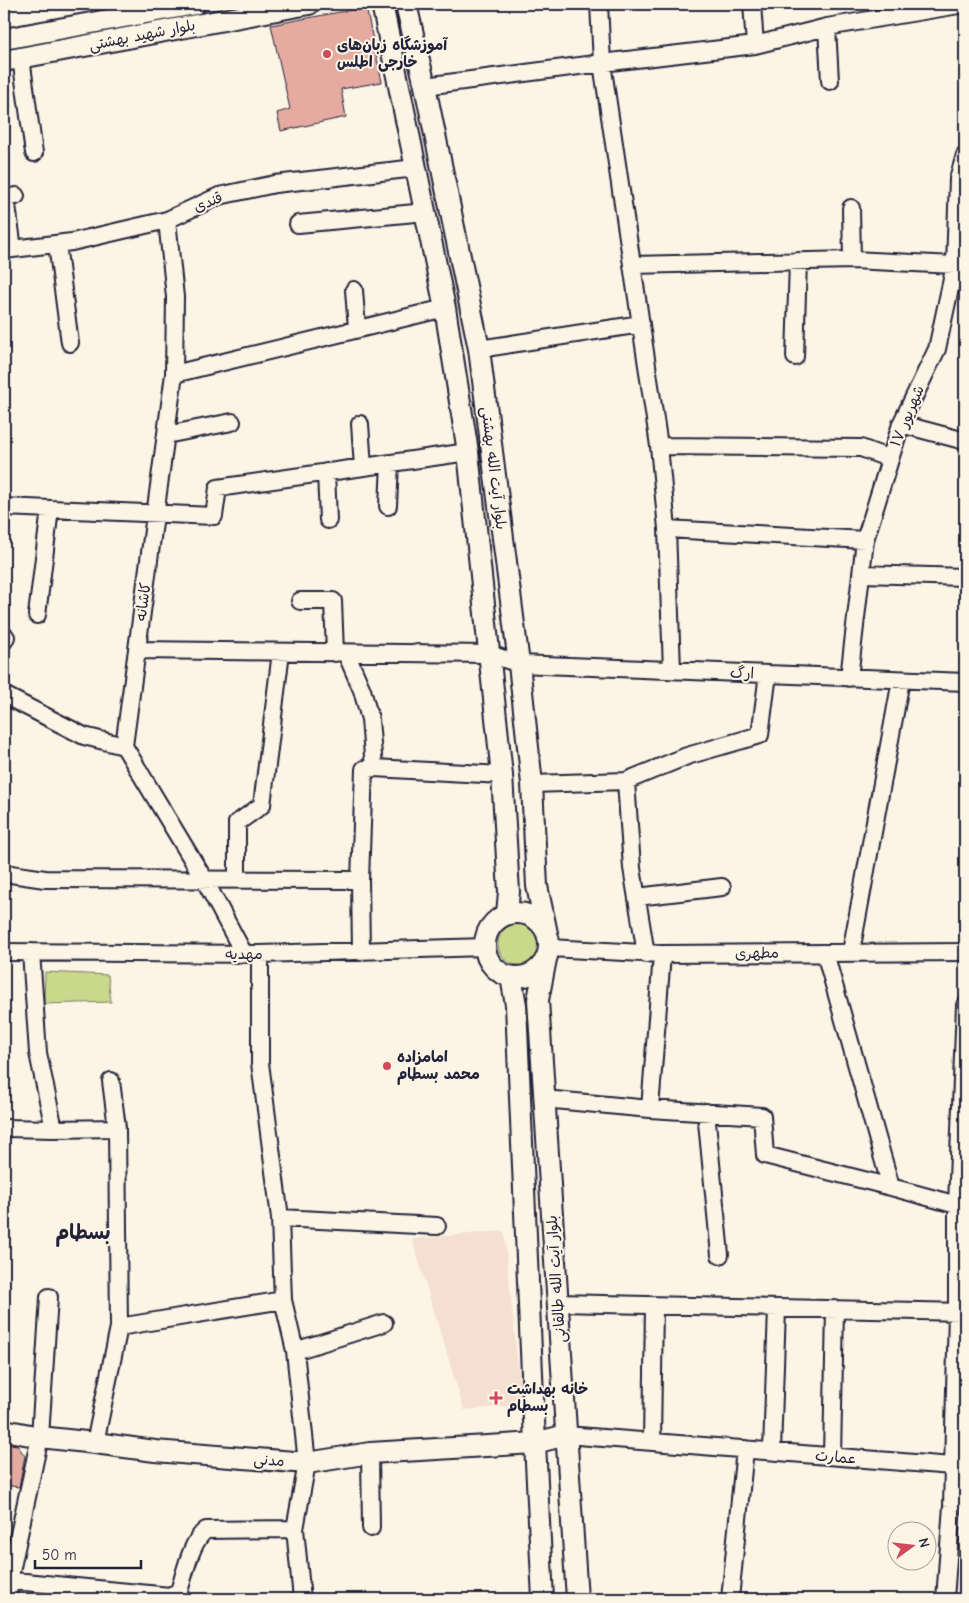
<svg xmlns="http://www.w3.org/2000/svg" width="969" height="1603" font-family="'Comic Neue','Playpen Sans Arabic',sans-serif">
	<rect width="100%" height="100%" fill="#fcf5e5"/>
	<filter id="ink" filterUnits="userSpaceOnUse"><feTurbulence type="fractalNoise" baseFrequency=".02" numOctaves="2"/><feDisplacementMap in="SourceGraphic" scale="10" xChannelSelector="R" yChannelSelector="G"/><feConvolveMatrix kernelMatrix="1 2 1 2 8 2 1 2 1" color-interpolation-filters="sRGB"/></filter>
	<g filter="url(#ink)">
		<path fill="#f5dfd0" d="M 504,1231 L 522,1405 L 464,1410 L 412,1239 Z"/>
		<path fill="#cad88c" stroke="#767d64" d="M498 944a21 21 0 1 1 42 0a21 21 0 1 1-42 0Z
			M 45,972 L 108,975 L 111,1002 L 44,1004 Z"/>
		<path fill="#e5aba0" stroke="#22223b" d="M 366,7 L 382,82 L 341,89 L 346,117 L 281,131 L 277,113 L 290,109 L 271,25 Z
			M 4,1443 L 17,1445 L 25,1456 L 19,1487 L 4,1485 Z"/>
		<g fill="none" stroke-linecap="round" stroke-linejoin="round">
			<g stroke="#22223b" stroke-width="20">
				<path id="minor" d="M 599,4 L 602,63 L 755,45 L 827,27 L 965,4
					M 752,4 L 755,45
					M 827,27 L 830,81
					M 21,58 L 34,153
					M 425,86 L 602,63 L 659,446 L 667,529 L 672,670
					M 851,208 L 852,260
					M 167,220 L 175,297 L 174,374 L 124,746 L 204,879 L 244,954
					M 298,224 L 426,212
					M 57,244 L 70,343
					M 13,249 L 6,198 L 16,196
					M 4,250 L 72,242 L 167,220 L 219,196 L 275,184 L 416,168
					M 632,265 L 852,260 L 955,265
					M 354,290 L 357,329
					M 479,349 L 641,324
					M 795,357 L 798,261
					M 174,374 L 445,308
					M 360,424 L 363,467
					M 901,424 L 965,441
					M 166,435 L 232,422
					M 659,446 L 861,448 L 890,459
					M 326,472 L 328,520
					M 388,506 L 390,463
					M 4,507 L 214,516 L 218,488 L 468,452
					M 667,529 L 865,540
					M 862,574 L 965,577
					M 300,601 L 333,601 L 335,653
					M 37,615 L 50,509
					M 4,641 L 6,637
					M 137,650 L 490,654 L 519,664 L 965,682
					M 346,653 L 362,690 L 370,719 L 374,768
					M 849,678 L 865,540 L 901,424 L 937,349 L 955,265 L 958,179 L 965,155
					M 4,695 L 84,736 L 124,746
					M 626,781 L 632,868 L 646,954
					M 532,784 L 626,781 L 687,756 L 760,735 L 768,674
					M 4,873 L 45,879 L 360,880
					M 237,879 L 237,823 L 262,805 L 281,652
					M 637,897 L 722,887
					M 549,948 L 662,954 L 965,952
					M 4,952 L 260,954 L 485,947
					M 31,952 L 38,1053 L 54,1129
					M 361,952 L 360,880 L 364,769 L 374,768 L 502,775
					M 851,952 L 901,680
					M 825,953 L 891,1187
					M 260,954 L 260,1063 L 280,1218 L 283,1300 L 295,1351 L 307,1463 L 295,1529 L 302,1599
					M 544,1099 L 650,1109 L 762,1116 L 765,1155 L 891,1187 L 957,1205
					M 650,1109 L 662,954
					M 706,1112 L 720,1255
					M 4,1128 L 54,1129 L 117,1128
					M 280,1218 L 437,1226
					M 558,1303 L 965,1312
					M 119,1327 L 283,1300
					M 295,1351 L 384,1323
					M 566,1435 L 952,1466
					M 652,1441 L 654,1306
					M 95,1443 L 119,1327 L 117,1128 L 111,1081
					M 772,1451 L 777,1309
					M 370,1453 L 371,1528
					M 832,1456 L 835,1310
					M 4,1580 L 170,1596 L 179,1591 C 185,1573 191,1541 206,1530 L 295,1529
					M 8,1599 L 9,1581 L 40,1437 L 49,1297
					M 730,1599 L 745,1449
					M 945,1599 L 952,1506 L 957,1312 L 957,1205 L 965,1005"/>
			</g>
			<g stroke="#22223b" stroke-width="24">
				<path id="tertiary" d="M 382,4 L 445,308 L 468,452 L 502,775 L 509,892 L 507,914
					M 406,4 L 425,86 L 479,349 L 519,664 L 532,784 L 537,886 L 548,938
					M 4,39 L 195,4
					M 4,61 L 309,4
					M485 945a32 32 0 1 1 64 0a32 32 0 1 1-64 0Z
					M 546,959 L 538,1000 L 577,1599
					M 511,977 L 516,1005 L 535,1443 L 543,1599
					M 4,1430 L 40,1437 L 95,1443 L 155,1451 L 307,1463 L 370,1453 L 535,1443 L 566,1435"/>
			</g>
			<use href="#minor" stroke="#fcf5e5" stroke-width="16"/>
			<use href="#tertiary" stroke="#fcf5e5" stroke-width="20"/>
		</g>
	</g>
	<g fill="#d1495b" stroke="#fcf5e5" stroke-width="2">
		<circle cx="327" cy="54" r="5"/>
		<circle cx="387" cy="1066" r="5"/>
		<path d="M493.5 1390.5h5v5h5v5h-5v5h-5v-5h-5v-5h5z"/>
	</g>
	<g text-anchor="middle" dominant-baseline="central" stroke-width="4" stroke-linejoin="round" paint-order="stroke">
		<g font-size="15" fill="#22223b" stroke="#fcf5e5">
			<text transform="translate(142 35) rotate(-11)">بلوار شهید بهشتی</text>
			<text transform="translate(208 202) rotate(-22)">قندی</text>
			<text transform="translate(907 416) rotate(-67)">۱۷ شهریور</text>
			<text transform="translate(494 468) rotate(83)">بلوار آیت الله بهشتی</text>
			<text transform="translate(143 602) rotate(-82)">کاشانه</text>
			<text transform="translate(742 673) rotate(2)">ارگ</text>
			<text transform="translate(757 953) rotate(-1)">مطهری</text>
			<text x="244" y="954">مهدیه</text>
			<text transform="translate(556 1279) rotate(-94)">بلوار آیت الله طالقانی</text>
			<text transform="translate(836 1457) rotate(5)">عمارت</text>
			<text transform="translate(269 1460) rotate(4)">مدنی</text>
		</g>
		<g font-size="15" font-weight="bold" fill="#22223b" stroke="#fcf5e5" text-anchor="start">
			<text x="337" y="45">آموزشگاه زبان‌های<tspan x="337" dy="17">خارجی اطلس</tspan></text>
			<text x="397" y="1057">امامزاده<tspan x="397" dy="17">محمد بسطام</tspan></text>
			<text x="507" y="1389">خانه بهداشت<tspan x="507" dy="17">بسطام</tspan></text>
		</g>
		<g font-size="20" font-weight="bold" fill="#22223b" stroke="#fcf5e5">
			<text x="83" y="1232">بسطام</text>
		</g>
	</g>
	<rect width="969" height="1603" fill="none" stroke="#fcf5e5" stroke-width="20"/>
	<rect x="10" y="10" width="949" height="1583" fill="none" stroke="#22223b" stroke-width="2" filter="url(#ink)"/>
	<g transform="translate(912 1546) rotate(75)"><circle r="24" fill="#fcf5e5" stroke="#a5a1a1"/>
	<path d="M0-4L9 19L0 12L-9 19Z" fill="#d1495b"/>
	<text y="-8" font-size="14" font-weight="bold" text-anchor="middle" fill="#22223b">N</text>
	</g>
	<path d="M35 1560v8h106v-8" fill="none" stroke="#22223b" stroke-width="2.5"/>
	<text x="42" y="1560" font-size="15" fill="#22223b" stroke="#fcf5e5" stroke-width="4" paint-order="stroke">50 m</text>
</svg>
